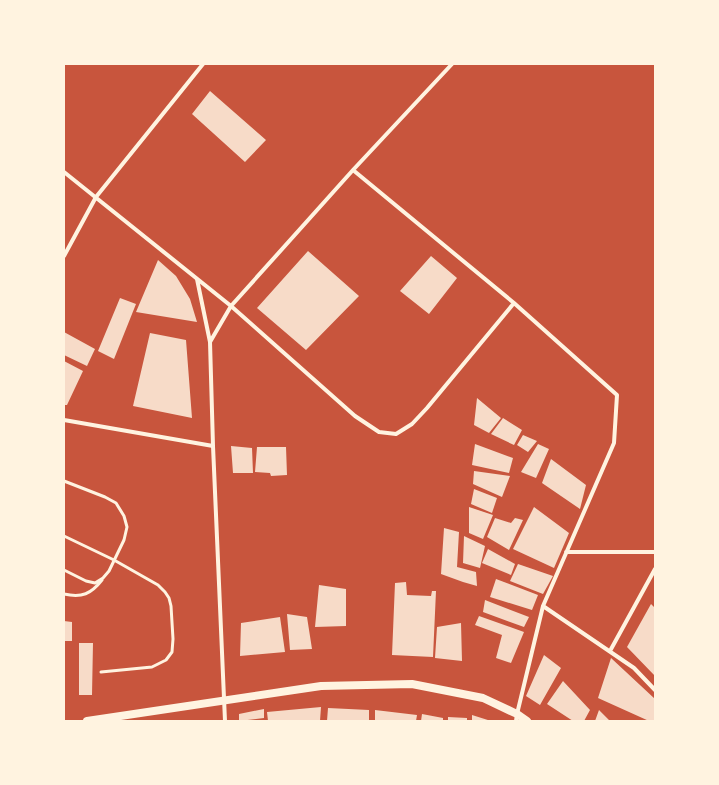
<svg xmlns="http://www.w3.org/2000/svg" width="719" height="785" font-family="Manrope,sans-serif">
	<rect width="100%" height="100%" fill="#c8553d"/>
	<path fill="#f7dbc8" d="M 210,91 L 266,140 L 245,162 L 192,114 Z
		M 308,251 L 359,296 L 306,350 L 257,308 Z
		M 431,256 L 457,278 L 429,314 L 400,291 Z
		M 158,260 L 176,276 L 190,299 L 197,322 L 136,312 Z
		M 120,298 L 136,304 L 114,359 L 98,351 Z
		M 64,332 L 95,349 L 87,366 L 64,355 Z
		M 150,333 L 186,340 L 192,418 L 133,406 Z
		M 64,361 L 83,371 L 67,405 L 64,405 Z
		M 477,398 L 501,418 L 489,433 L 474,425 Z
		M 503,418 L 522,430 L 514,445 L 491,434 Z
		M 523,435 L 537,441 L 528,452 L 517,445 Z
		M 475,444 L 513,458 L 509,473 L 472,465 Z
		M 538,444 L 549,449 L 536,478 L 521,472 Z
		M 231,446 L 252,448 L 253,473 L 233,473 Z
		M 257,447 L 286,447 L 287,475 L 271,476 L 270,473 L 255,472 Z
		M 551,459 L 586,485 L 580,509 L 542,483 Z
		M 474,471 L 510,476 L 502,497 L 473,484 Z
		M 474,489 L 497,498 L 492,513 L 471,504 Z
		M 469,507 L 493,515 L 483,539 L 469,533 Z
		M 534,507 L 569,533 L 554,568 L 513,549 Z
		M 495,518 L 511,523 L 515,518 L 523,520 L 509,550 L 487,537 Z
		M 444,528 L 459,532 L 457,567 L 476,572 L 477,586 L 463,582 L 441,574 Z
		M 464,536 L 485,546 L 480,568 L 463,563 Z
		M 488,549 L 515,564 L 511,575 L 482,563 Z
		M 518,564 L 553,576 L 543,594 L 510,581 Z
		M 496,579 L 538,595 L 532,610 L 490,597 Z
		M 406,582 L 407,595 L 431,596 L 432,591 L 436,591 L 433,657 L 392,655 L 395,583 Z
		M 319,585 L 346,589 L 346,626 L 315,627 Z
		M 485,600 L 529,617 L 524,627 L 483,612 Z
		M 651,604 L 655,608 L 655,676 L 627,647 Z
		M 287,614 L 307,617 L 312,649 L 290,650 Z
		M 479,616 L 524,632 L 511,663 L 496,658 L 502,635 L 475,625 Z
		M 280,617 L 285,652 L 240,656 L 241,623 Z
		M 64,621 L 72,622 L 72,641 L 64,641 Z
		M 461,623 L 462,661 L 435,658 L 437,627 Z
		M 79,643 L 93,643 L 92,695 L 79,695 Z
		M 544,655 L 561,668 L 540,705 L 526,696 Z
		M 611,658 L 655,699 L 655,721 L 649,721 L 598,698 Z
		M 563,681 L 590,710 L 584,721 L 573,721 L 547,704 Z
		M 321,707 L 320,721 L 268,721 L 267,712 Z
		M 328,708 L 369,710 L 369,721 L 327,721 Z
		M 264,709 L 264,718 L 239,721 L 239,714 Z
		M 375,710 L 417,715 L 416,721 L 375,721 Z
		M 599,710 L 610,721 L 595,721 Z
		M 422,714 L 443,718 L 443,721 L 421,721 Z
		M 472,715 L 491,721 L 472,721 Z
		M 448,717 L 467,718 L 467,721 L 448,721 Z"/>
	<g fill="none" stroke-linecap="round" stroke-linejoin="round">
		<path stroke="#fff3e0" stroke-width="3" d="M 64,481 L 105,497 L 116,503 L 124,516 L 127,527 L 124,540 L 109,571 L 103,578 L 95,583 L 86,581 L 64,570
			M 64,536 L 114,560 L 158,585 L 165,592 L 169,598 L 171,606 L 173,639 L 172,652 L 166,660 L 152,667 L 101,672
			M 64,594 C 82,598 91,594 102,580"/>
		<path stroke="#fff3e0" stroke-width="4" d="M 353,170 L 514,303 L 617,395 L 614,443 L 543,606 L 517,714 L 516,721
			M 64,172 L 231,306 L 355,416 L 379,432 L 396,434 L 412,424 L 427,408 L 514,303
			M 64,256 L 96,197 L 203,64
			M 197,279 L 210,342
			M 64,420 L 213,446
			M 566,552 L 655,552
			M 543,606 L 634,668 L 655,690
			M 610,651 L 655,569
			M 225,721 L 213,446 L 210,342 L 231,306 L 353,170 L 452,64"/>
		<path stroke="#fff3e0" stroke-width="8" d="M 87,721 L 321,686 L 412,684 L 483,698 L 517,714 L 527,721"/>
	</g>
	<rect width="719" height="785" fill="none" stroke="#fff3e0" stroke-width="130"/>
</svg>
